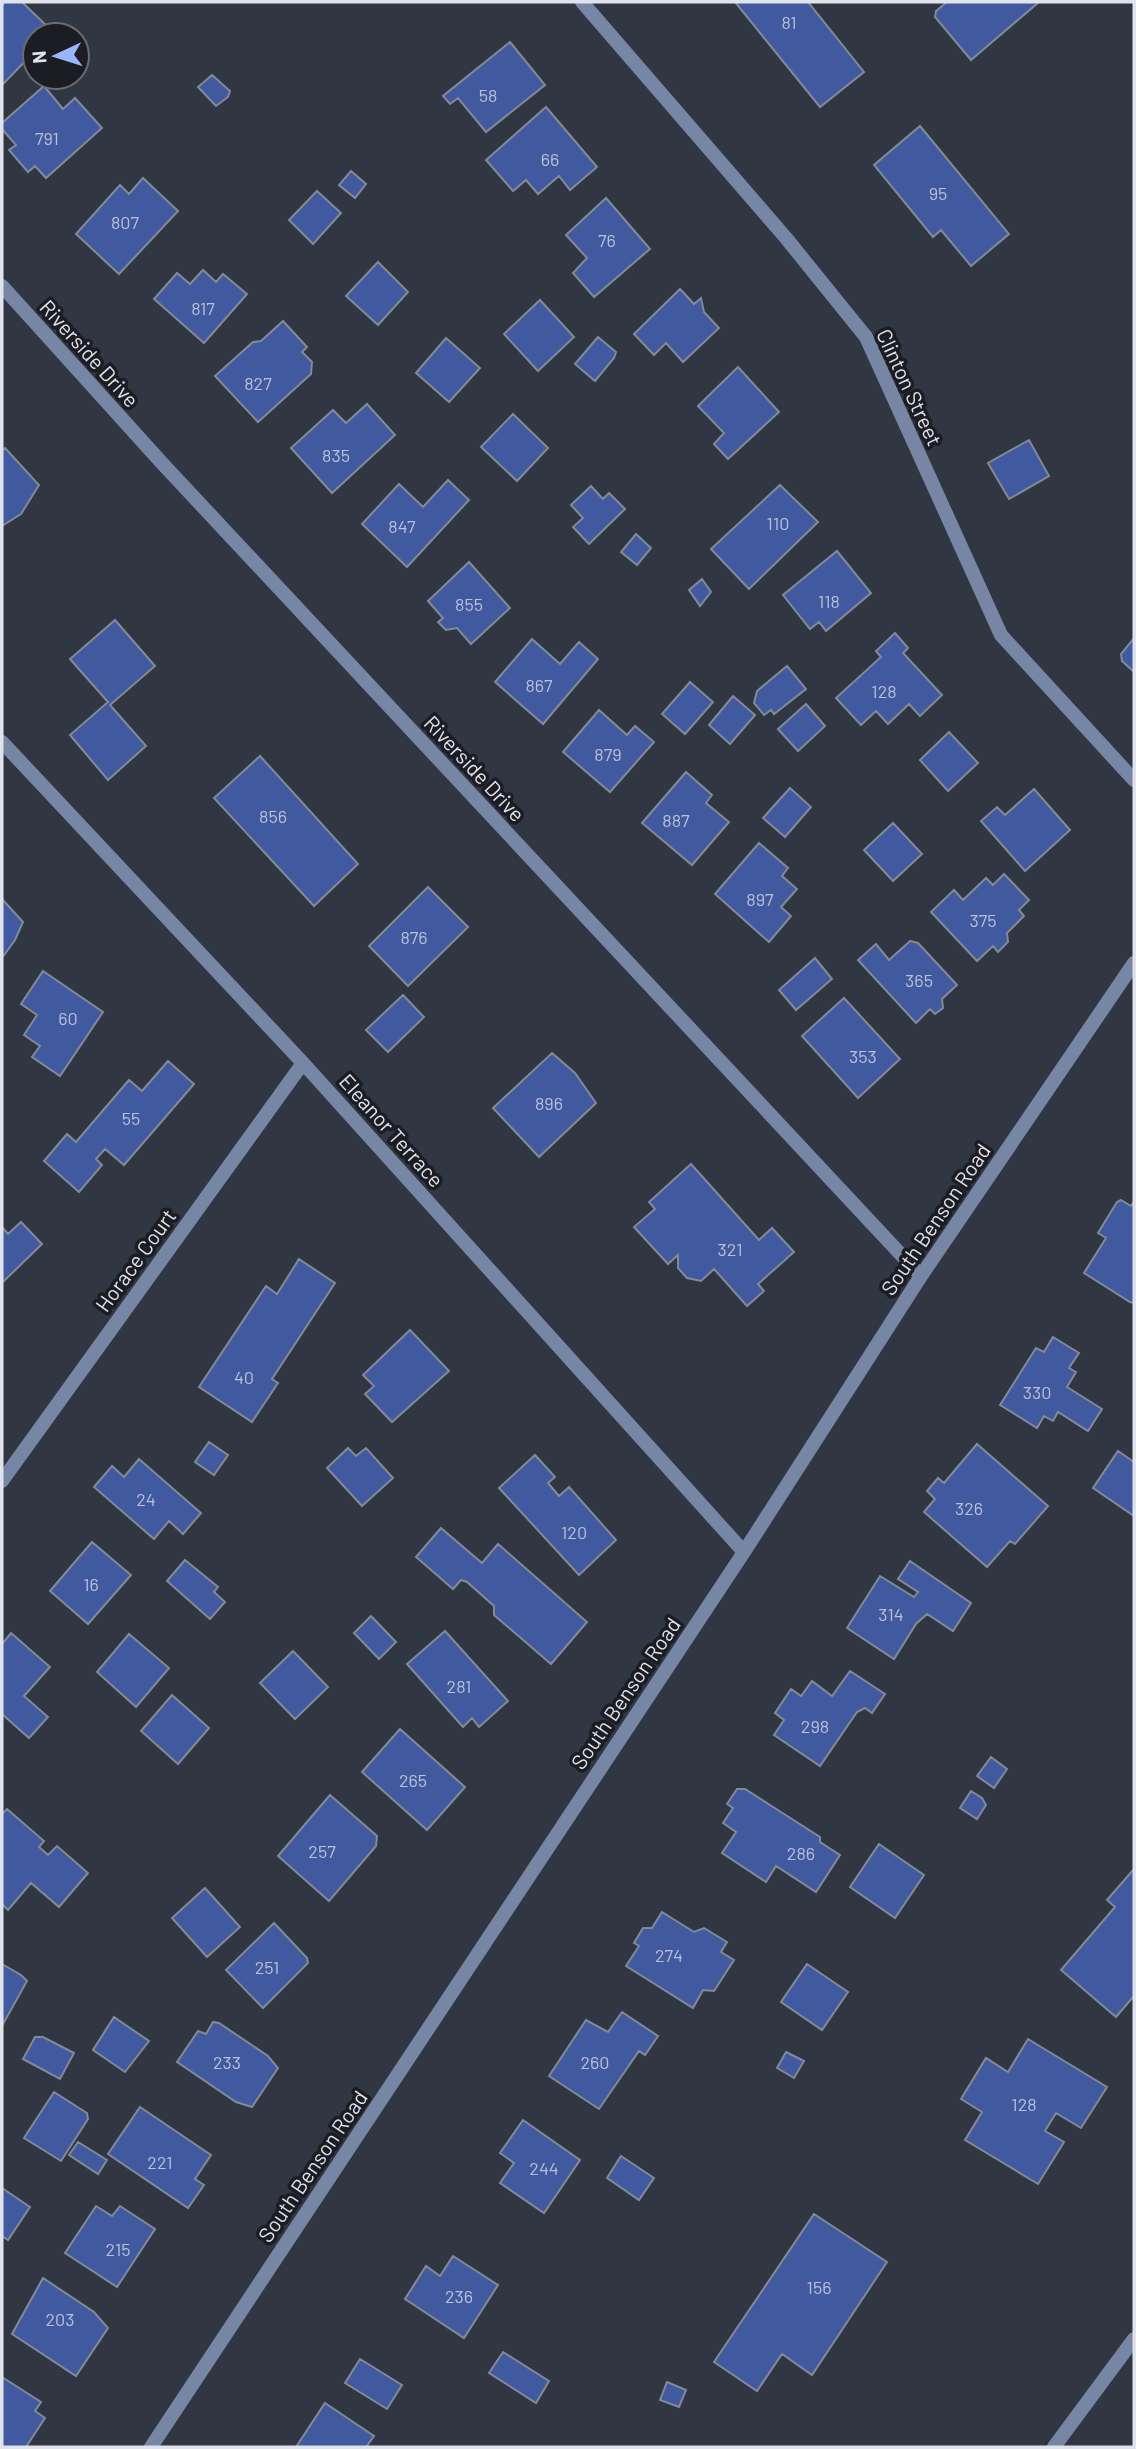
<svg xmlns="http://www.w3.org/2000/svg" width="1136" height="2449" font-family="Barlow,sans-serif">
	<rect width="100%" height="100%" fill="#313643"/>
	<path fill="#415a9f" stroke="#828997" stroke-width="2" d="M 5,2 L 22,2 L 53,32 L 50,35 L 35,35 L 35,51 L 2,85 L 2,6 Z
		M 735,2 L 808,2 L 864,72 L 820,107 Z
		M 947,2 L 1039,2 L 971,60 L 935,17 L 936,11 Z
		M 510,42 L 545,85 L 486,132 L 458,98 L 450,104 L 443,96 Z
		M 212,75 L 230,91 L 228,97 L 216,106 L 198,87 Z
		M 44,86 L 63,109 L 75,98 L 102,128 L 46,178 L 35,166 L 28,172 L 9,150 L 16,145 L 2,129 L 2,123 Z
		M 546,107 L 597,167 L 570,190 L 559,176 L 538,194 L 526,180 L 513,191 L 486,160 Z
		M 920,126 L 1009,234 L 971,266 L 941,230 L 933,237 L 874,165 Z
		M 351,171 L 366,184 L 355,198 L 339,185 Z
		M 143,178 L 178,211 L 119,274 L 76,234 L 120,185 L 129,194 Z
		M 317,191 L 341,213 L 313,244 L 289,220 Z
		M 606,198 L 650,249 L 594,297 L 573,273 L 587,258 L 566,235 Z
		M 378,262 L 408,292 L 378,325 L 346,296 Z
		M 203,270 L 216,282 L 223,274 L 247,294 L 204,343 L 154,299 L 177,273 L 190,284 Z
		M 680,289 L 694,304 L 701,298 L 704,312 L 719,328 L 683,362 L 666,343 L 654,355 L 634,334 Z
		M 540,300 L 574,337 L 538,371 L 504,334 Z
		M 283,321 L 307,347 L 302,352 L 312,362 L 311,374 L 258,422 L 215,376 L 253,342 L 261,341 Z
		M 598,337 L 616,352 L 614,358 L 595,381 L 575,364 Z
		M 446,338 L 480,368 L 449,402 L 416,373 Z
		M 738,367 L 779,412 L 728,459 L 714,444 L 724,433 L 698,406 Z
		M 367,404 L 395,435 L 332,493 L 291,448 L 333,410 L 346,423 Z
		M 513,414 L 548,448 L 517,481 L 481,447 Z
		M 1029,440 L 1049,476 L 1009,499 L 988,463 Z
		M 5,448 L 39,485 L 21,514 L 2,526 L 2,451 Z
		M 448,480 L 469,500 L 407,567 L 362,524 L 399,484 L 423,507 Z
		M 780,485 L 818,522 L 749,589 L 711,549 Z
		M 591,486 L 603,499 L 609,493 L 625,509 L 589,544 L 573,527 L 583,518 L 571,505 Z
		M 636,534 L 651,548 L 637,565 L 621,552 Z
		M 837,551 L 871,593 L 826,631 L 819,622 L 810,629 L 783,595 Z
		M 469,562 L 510,608 L 471,644 L 457,628 L 446,630 L 438,622 L 443,618 L 428,601 Z
		M 702,579 L 711,592 L 700,606 L 689,590 Z
		M 115,620 L 155,666 L 110,705 L 146,746 L 108,780 L 70,735 L 108,702 L 70,659 Z
		M 895,633 L 908,648 L 903,653 L 942,695 L 920,716 L 909,704 L 888,724 L 876,711 L 861,725 L 836,698 L 881,657 L 876,651 Z
		M 1134,638 L 1134,672 L 1122,661 L 1121,654 Z
		M 532,639 L 560,664 L 579,642 L 598,659 L 543,724 L 495,682 Z
		M 787,666 L 806,689 L 774,714 L 771,710 L 764,715 L 754,703 L 757,691 Z
		M 690,682 L 713,702 L 685,734 L 662,714 Z
		M 733,696 L 755,715 L 730,744 L 709,725 Z
		M 806,704 L 825,726 L 798,751 L 778,729 Z
		M 599,710 L 627,735 L 635,726 L 654,742 L 610,792 L 563,752 Z
		M 949,732 L 978,763 L 948,791 L 920,760 Z
		M 260,756 L 358,864 L 314,906 L 214,798 Z
		M 686,772 L 712,795 L 706,803 L 729,822 L 692,865 L 642,823 Z
		M 790,788 L 811,807 L 785,837 L 763,818 Z
		M 1034,789 L 1070,830 L 1025,871 L 981,821 L 997,807 L 1005,815 Z
		M 893,823 L 922,854 L 893,881 L 864,850 Z
		M 759,843 L 788,868 L 782,876 L 797,889 L 781,907 L 791,916 L 769,942 L 715,894 Z
		M 1004,874 L 1029,900 L 1019,910 L 1024,916 L 1007,933 L 1008,942 L 998,952 L 993,946 L 977,961 L 931,912 L 954,890 L 963,900 L 986,878 L 993,885 Z
		M 428,887 L 468,927 L 408,986 L 369,946 Z
		M 2,899 L 23,922 L 15,940 L 2,958 Z
		M 910,941 L 918,943 L 957,985 L 942,999 L 943,1008 L 935,1014 L 930,1009 L 916,1023 L 858,960 L 876,944 L 889,960 Z
		M 815,958 L 832,979 L 796,1010 L 779,990 Z
		M 43,971 L 103,1012 L 60,1076 L 32,1057 L 40,1046 L 24,1035 L 37,1015 L 21,1004 Z
		M 403,995 L 424,1017 L 388,1052 L 366,1030 Z
		M 844,998 L 900,1059 L 858,1098 L 802,1036 Z
		M 552,1053 L 575,1073 L 596,1103 L 539,1157 L 493,1108 Z
		M 168,1061 L 194,1084 L 124,1165 L 105,1149 L 96,1159 L 102,1165 L 79,1192 L 44,1161 L 67,1134 L 76,1142 L 129,1080 L 142,1091 Z
		M 691,1164 L 759,1240 L 772,1228 L 794,1252 L 758,1284 L 764,1291 L 747,1306 L 714,1269 L 701,1281 L 687,1278 L 678,1268 L 678,1255 L 668,1264 L 634,1227 L 655,1209 L 649,1202 Z
		M 1121,1200 L 1131,1206 L 1134,1201 L 1134,1303 L 1130,1302 L 1084,1273 L 1106,1238 L 1098,1233 L 1117,1202 Z
		M 21,1222 L 42,1244 L 2,1283 L 2,1227 L 8,1234 Z
		M 299,1259 L 335,1283 L 272,1379 L 278,1383 L 252,1422 L 199,1387 L 266,1286 L 277,1294 Z
		M 410,1330 L 449,1371 L 392,1422 L 365,1394 L 374,1386 L 363,1375 Z
		M 1053,1337 L 1079,1353 L 1069,1368 L 1076,1372 L 1067,1387 L 1102,1409 L 1088,1431 L 1058,1412 L 1053,1421 L 1044,1416 L 1037,1428 L 1000,1405 L 1036,1348 L 1044,1352 Z
		M 209,1442 L 228,1455 L 214,1475 L 195,1462 Z
		M 977,1444 L 1048,1506 L 1015,1544 L 1010,1541 L 987,1567 L 924,1512 L 935,1499 L 927,1491 L 938,1478 L 944,1483 Z
		M 348,1448 L 356,1456 L 366,1448 L 393,1478 L 362,1506 L 327,1468 Z
		M 1118,1451 L 1134,1462 L 1134,1516 L 1093,1488 Z
		M 535,1455 L 555,1477 L 548,1483 L 559,1496 L 569,1487 L 616,1540 L 579,1575 L 499,1488 Z
		M 139,1459 L 201,1513 L 183,1534 L 169,1521 L 154,1539 L 94,1487 L 112,1466 L 124,1477 Z
		M 441,1528 L 482,1563 L 498,1544 L 587,1622 L 551,1664 L 494,1615 L 494,1606 L 467,1582 L 461,1580 L 453,1589 L 416,1557 Z
		M 92,1542 L 131,1575 L 88,1624 L 50,1591 Z
		M 185,1560 L 218,1587 L 214,1592 L 225,1602 L 210,1619 L 167,1581 Z
		M 910,1561 L 971,1603 L 953,1631 L 927,1614 L 916,1624 L 894,1659 L 847,1628 L 880,1576 L 914,1597 L 918,1592 L 898,1579 Z
		M 371,1616 L 396,1642 L 379,1659 L 354,1633 Z
		M 445,1631 L 508,1701 L 479,1727 L 472,1718 L 463,1727 L 407,1664 Z
		M 11,1633 L 50,1667 L 24,1696 L 48,1717 L 29,1738 L 2,1714 L 2,1644 Z
		M 129,1634 L 169,1668 L 136,1707 L 97,1672 Z
		M 293,1651 L 328,1687 L 295,1719 L 260,1683 Z
		M 850,1671 L 885,1694 L 872,1713 L 865,1708 L 857,1712 L 820,1766 L 774,1735 L 784,1720 L 775,1713 L 791,1689 L 801,1696 L 812,1681 L 832,1696 Z
		M 172,1695 L 209,1728 L 178,1764 L 141,1731 Z
		M 400,1729 L 465,1787 L 427,1830 L 362,1772 Z
		M 991,1757 L 1007,1769 L 994,1788 L 977,1776 Z
		M 737,1789 L 745,1789 L 820,1837 L 820,1842 L 840,1855 L 816,1892 L 776,1866 L 766,1882 L 722,1853 L 736,1832 L 723,1823 L 733,1808 L 727,1804 Z
		M 971,1791 L 982,1798 L 986,1805 L 977,1819 L 960,1808 Z
		M 330,1795 L 377,1836 L 376,1846 L 329,1901 L 278,1856 Z
		M 7,1809 L 44,1841 L 39,1847 L 48,1855 L 57,1846 L 88,1873 L 59,1907 L 31,1883 L 8,1910 L 2,1904 L 2,1814 Z
		M 879,1844 L 924,1875 L 895,1918 L 850,1887 Z
		M 1134,1869 L 1134,1996 L 1116,2017 L 1061,1970 L 1115,1907 L 1107,1900 Z
		M 205,1888 L 240,1927 L 207,1957 L 172,1918 Z
		M 662,1912 L 694,1932 L 704,1928 L 727,1942 L 721,1952 L 734,1960 L 714,1991 L 703,1990 L 693,2008 L 626,1966 L 639,1946 L 634,1943 L 643,1928 L 652,1928 Z
		M 274,1923 L 307,1958 L 308,1963 L 263,2008 L 226,1970 Z
		M 2,1964 L 21,1975 L 27,1981 L 2,2026 Z
		M 807,1964 L 848,1992 L 822,2030 L 781,2002 Z
		M 622,2012 L 658,2036 L 645,2055 L 639,2051 L 599,2109 L 549,2076 L 586,2020 L 608,2032 Z
		M 114,2017 L 149,2041 L 125,2072 L 93,2050 Z
		M 213,2022 L 219,2023 L 268,2056 L 278,2068 L 252,2107 L 236,2102 L 177,2062 L 198,2031 L 206,2034 Z
		M 35,2037 L 43,2037 L 74,2053 L 60,2079 L 23,2059 Z
		M 1028,2039 L 1107,2087 L 1081,2128 L 1056,2113 L 1045,2131 L 1064,2142 L 1038,2184 L 965,2140 L 982,2112 L 961,2099 L 986,2058 L 1008,2072 Z
		M 786,2052 L 804,2061 L 794,2078 L 777,2068 Z
		M 54,2092 L 87,2113 L 88,2119 L 61,2161 L 24,2138 Z
		M 140,2107 L 211,2155 L 195,2179 L 204,2185 L 188,2208 L 108,2154 Z
		M 523,2120 L 580,2160 L 544,2213 L 500,2183 L 514,2163 L 500,2153 Z
		M 78,2142 L 107,2160 L 98,2174 L 69,2155 Z
		M 621,2156 L 654,2178 L 639,2200 L 607,2178 Z
		M 2,2188 L 30,2207 L 8,2240 L 2,2236 Z
		M 96,2206 L 112,2216 L 120,2206 L 155,2229 L 117,2287 L 65,2253 Z
		M 814,2214 L 887,2262 L 812,2375 L 782,2354 L 757,2391 L 714,2362 Z
		M 453,2256 L 498,2285 L 464,2338 L 405,2299 L 426,2266 L 440,2276 Z
		M 43,2278 L 94,2312 L 108,2328 L 76,2376 L 12,2334 Z
		M 503,2352 L 549,2381 L 536,2403 L 489,2373 Z
		M 360,2359 L 402,2385 L 387,2409 L 345,2383 Z
		M 2,2377 L 41,2402 L 35,2411 L 45,2418 L 26,2447 L 2,2447 Z
		M 667,2382 L 686,2390 L 679,2407 L 660,2400 Z
		M 325,2403 L 374,2436 L 366,2447 L 296,2447 Z"/>
	<g fill="none" stroke-linecap="round" stroke-linejoin="round">
		<path stroke="#7886a6" stroke-width="14" d="M 582,2 L 786,238 L 866,337 L 1001,635 L 1134,780
			M 2,286 L 161,462 L 921,1276
			M 2,742 L 303,1063 L 744,1552
			M 2,1481 L 303,1063
			M 151,2447 L 744,1552 L 921,1276 L 1134,963
			M 1054,2447 L 1134,2339"/>
	</g>
	<g text-anchor="middle" dominant-baseline="central" stroke-width="7" stroke-linejoin="round" paint-order="stroke">
		<g font-size="18" fill="#b8c1d9">
			<text x="789" y="22">81</text>
			<text x="488" y="95">58</text>
			<text x="47" y="138">791</text>
			<text x="550" y="159">66</text>
			<text x="938" y="193">95</text>
			<text x="125" y="222">807</text>
			<text x="607" y="240">76</text>
			<text x="203" y="308">817</text>
			<text x="258" y="383">827</text>
			<text x="336" y="455">835</text>
			<text x="778" y="523">110</text>
			<text x="402" y="526">847</text>
			<text x="829" y="601">118</text>
			<text x="469" y="604">855</text>
			<text x="539" y="685">867</text>
			<text x="884" y="691">128</text>
			<text x="608" y="754">879</text>
			<text x="273" y="816">856</text>
			<text x="676" y="820">887</text>
			<text x="760" y="899">897</text>
			<text x="983" y="920">375</text>
			<text x="414" y="937">876</text>
			<text x="919" y="980">365</text>
			<text x="68" y="1018">60</text>
			<text x="863" y="1056">353</text>
			<text x="549" y="1103">896</text>
			<text x="131" y="1118">55</text>
			<text x="730" y="1249">321</text>
			<text x="244" y="1377">40</text>
			<text x="1037" y="1392">330</text>
			<text x="146" y="1499">24</text>
			<text x="969" y="1508">326</text>
			<text x="574" y="1532">120</text>
			<text x="91" y="1584">16</text>
			<text x="891" y="1614">314</text>
			<text x="459" y="1686">281</text>
			<text x="815" y="1726">298</text>
			<text x="413" y="1780">265</text>
			<text x="322" y="1851">257</text>
			<text x="801" y="1853">286</text>
			<text x="669" y="1955">274</text>
			<text x="267" y="1967">251</text>
			<text x="227" y="2062">233</text>
			<text x="595" y="2062">260</text>
			<text x="1024" y="2104">128</text>
			<text x="160" y="2162">221</text>
			<text x="544" y="2168">244</text>
			<text x="118" y="2249">215</text>
			<text x="819" y="2287">156</text>
			<text x="459" y="2296">236</text>
			<text x="60" y="2319">203</text>
		</g>
		<g font-size="21" fill="#e0e3ec" stroke="#1b1d23">
			<text transform="translate(90 353) rotate(48)">Riverside Drive</text>
			<text transform="translate(910 387) rotate(65)">Clinton Street</text>
			<text transform="translate(475 768) rotate(47)">Riverside Drive</text>
			<text transform="translate(392 1130) rotate(48)">Eleanor Terrace</text>
			<text transform="translate(935 1219) rotate(-56)">South Benson Road</text>
			<text transform="translate(135 1260) rotate(-54)">Horace Court</text>
			<text transform="translate(625 1693) rotate(-56)">South Benson Road</text>
			<text transform="translate(312 2166) rotate(-56)">South Benson Road</text>
		</g>
	</g>
	<rect width="1136" height="2449" fill="none" stroke="#e0e3ec" stroke-width="7"/>
	<g transform="translate(56 56) rotate(266)"><circle r="33" fill="#1b1d23" stroke="#6a6c73" stroke-width="2"/>
	<path d="M0-5L12 26L0 18L-12 26Z" fill="#98b5fd"/>
	<text y="-10" font-size="19" font-weight="bold" text-anchor="middle" fill="#e0e3ec">N</text>
	</g>
</svg>
